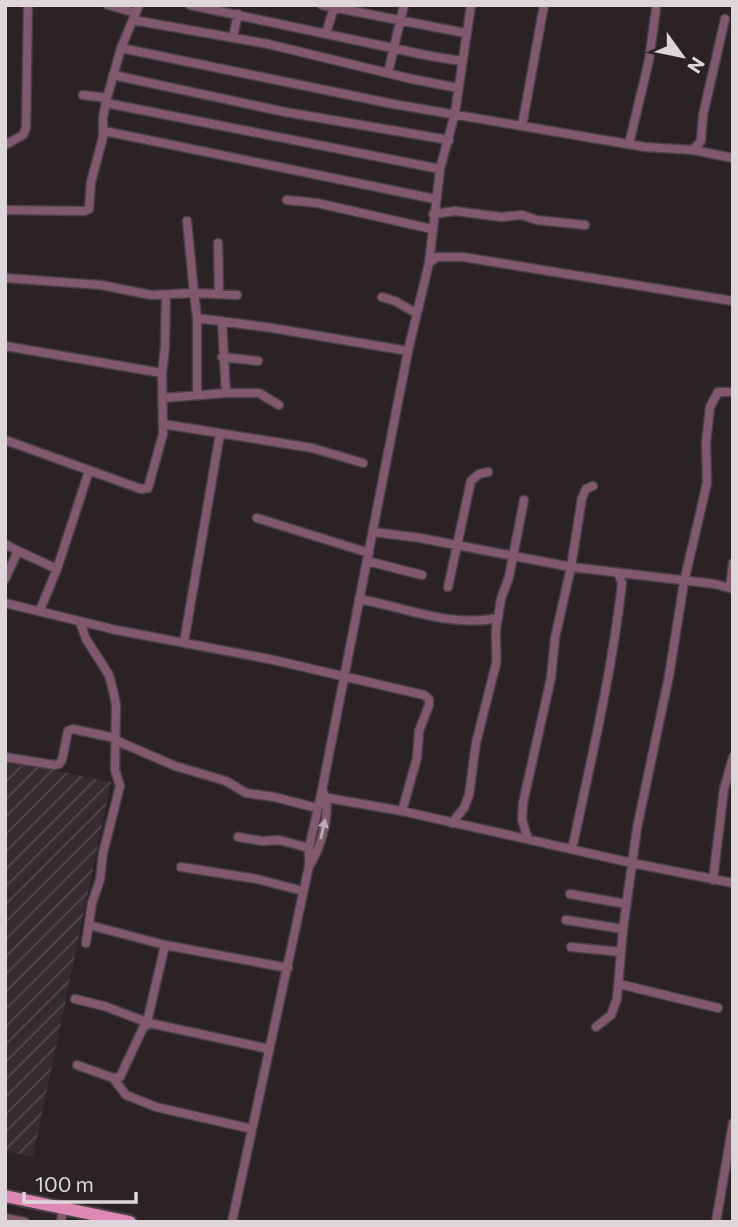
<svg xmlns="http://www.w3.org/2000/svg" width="738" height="1227" font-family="Commissioner,sans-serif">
	<defs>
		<pattern id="industrial-furrows" width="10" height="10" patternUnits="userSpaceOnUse" patternTransform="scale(1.75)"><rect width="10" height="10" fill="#382a31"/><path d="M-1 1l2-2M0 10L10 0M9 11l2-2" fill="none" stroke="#54484e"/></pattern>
	</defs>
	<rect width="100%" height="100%" fill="#2b2226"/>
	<path fill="url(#industrial-furrows)" d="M 5,760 L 111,782 L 33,1157 L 5,1151 Z"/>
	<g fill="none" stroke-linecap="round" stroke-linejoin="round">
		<g stroke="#473f43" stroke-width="11">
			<path id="minor" d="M 108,5 L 136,13
				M 190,5 L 430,56 L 461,61
				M 322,5 L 465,33
				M 133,20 L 268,44 L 412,79 L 458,88
				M 326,33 L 334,8
				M 233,37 L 238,14
				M 121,48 L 393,104 L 645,147 L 693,150 L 733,158
				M 388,73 L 404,5
				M 113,75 L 285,112 L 449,140
				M 83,95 L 107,98
				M 106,103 L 440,169
				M 522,126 L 544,5
				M 104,131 L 435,199
				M 629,144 L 649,60 L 656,9
				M 5,145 L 23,135 L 26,128 L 28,5
				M 693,150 L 701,141 L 703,115 L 725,19
				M 287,200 L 317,203 L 432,229
				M 5,210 L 84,211 L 89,209 L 91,182 L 103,137 L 103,117 L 107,98 L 121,48 L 139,5
				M 433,214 L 455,211 L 501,217 L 522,215 L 537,220 L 585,225
				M 187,221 L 194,293 L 237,295
				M 218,243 L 219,293
				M 429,263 L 437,257 L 463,257 L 733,301
				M 5,278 L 101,285 L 151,295 L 194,293 L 197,318 L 197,395
				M 382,297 L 395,301 L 416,313
				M 197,318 L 272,328 L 408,351
				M 222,321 L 226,393
				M 5,346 L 162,373
				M 222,357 L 258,361
				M 163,398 L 226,393 L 259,393 L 279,405
				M 163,424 L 312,448 L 363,463
				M 5,440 L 141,489 L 148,488 L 163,434 L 162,373 L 165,347 L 166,295
				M 257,518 L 369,553
				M 374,532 L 420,538 L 571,567 L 715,584 L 733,589
				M 5,544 L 18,551
				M 367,561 L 422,575
				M 5,579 L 18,551 L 57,569
				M 448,587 L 471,481 L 479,474 L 488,472
				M 730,588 L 733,563
				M 359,599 C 404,607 451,628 498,618 L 501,599 L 509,577 L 524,500
				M 5,603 L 116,630 L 269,659 L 424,695 L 429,699 L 429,705 L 419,731 L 417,758 L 402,811
				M 40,610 L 57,569 L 89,471
				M 80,622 L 86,639 L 109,675 L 113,690 L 116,705 L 115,770 L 120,786 L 103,853 L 100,880 L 92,903 L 86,943
				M 184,642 L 220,434
				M 115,740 L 175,766 L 226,781 L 246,793 L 274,797 L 317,808
				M 5,757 L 54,765 L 59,764 L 62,760 L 68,731 L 73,729 L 115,738
				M 322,797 L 402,811 L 632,863 L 733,883
				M 452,823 L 464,808 L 469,795 L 476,743 L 496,664 C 498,647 493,635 498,618
				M 238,837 L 262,841 L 279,840 L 309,848
				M 528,839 L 522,820 L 523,803 L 551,678 L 555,638 L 571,567 L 582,498 L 586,489 L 593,486
				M 572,849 C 591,761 612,672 622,583 L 618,573
				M 309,866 L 309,848 L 322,790 L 408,351 L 429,263 L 440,169 L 455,113 L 471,5
				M 181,867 L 257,879 L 303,891
				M 713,880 L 724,789 L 733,757
				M 570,894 L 626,904
				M 566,920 L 623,929
				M 89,925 L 165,945 L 288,968
				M 571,947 L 621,952
				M 619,984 L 718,1008
				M 75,999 L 104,1006 L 149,1023
				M 147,1022 L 165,945
				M 596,1027 L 611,1015 L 617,999 L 623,929 L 637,828 L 669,676 L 684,582 L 707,483 L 706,443 L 710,407 L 718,392 L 733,392
				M 77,1065 L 113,1078 L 120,1077 L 143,1028 L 149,1023 L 269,1049
				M 113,1078 L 126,1095 L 156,1107 L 252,1129
				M 5,1218 L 25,1222
				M 61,1222 L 63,1208
				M 232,1222 L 309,866 C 320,850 334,807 322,790
				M 716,1222 L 733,1123"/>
		</g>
		<g stroke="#473f43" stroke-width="16">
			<path id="primary" d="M 5,1196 L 130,1222"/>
		</g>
		<use href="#minor" stroke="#81586d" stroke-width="8"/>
		<use href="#primary" stroke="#de88b5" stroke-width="12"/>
	</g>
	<defs><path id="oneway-solid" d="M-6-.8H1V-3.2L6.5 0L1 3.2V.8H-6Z" transform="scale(1.75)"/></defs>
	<use fill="#bdabb4" href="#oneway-solid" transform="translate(323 829) rotate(-77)"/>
	<rect width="738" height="1227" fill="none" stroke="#ddd7da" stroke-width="14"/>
	<g transform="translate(682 56) rotate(123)" stroke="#2b2226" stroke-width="5" paint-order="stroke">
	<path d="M0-5L12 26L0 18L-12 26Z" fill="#ddd7da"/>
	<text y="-10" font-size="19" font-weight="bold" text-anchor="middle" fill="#ddd7da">N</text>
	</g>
	<path d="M24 1192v10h112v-10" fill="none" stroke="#ddd7da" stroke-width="3.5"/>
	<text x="35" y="1192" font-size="21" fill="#ddd7da" stroke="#2b2226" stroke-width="5" paint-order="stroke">100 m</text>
</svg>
